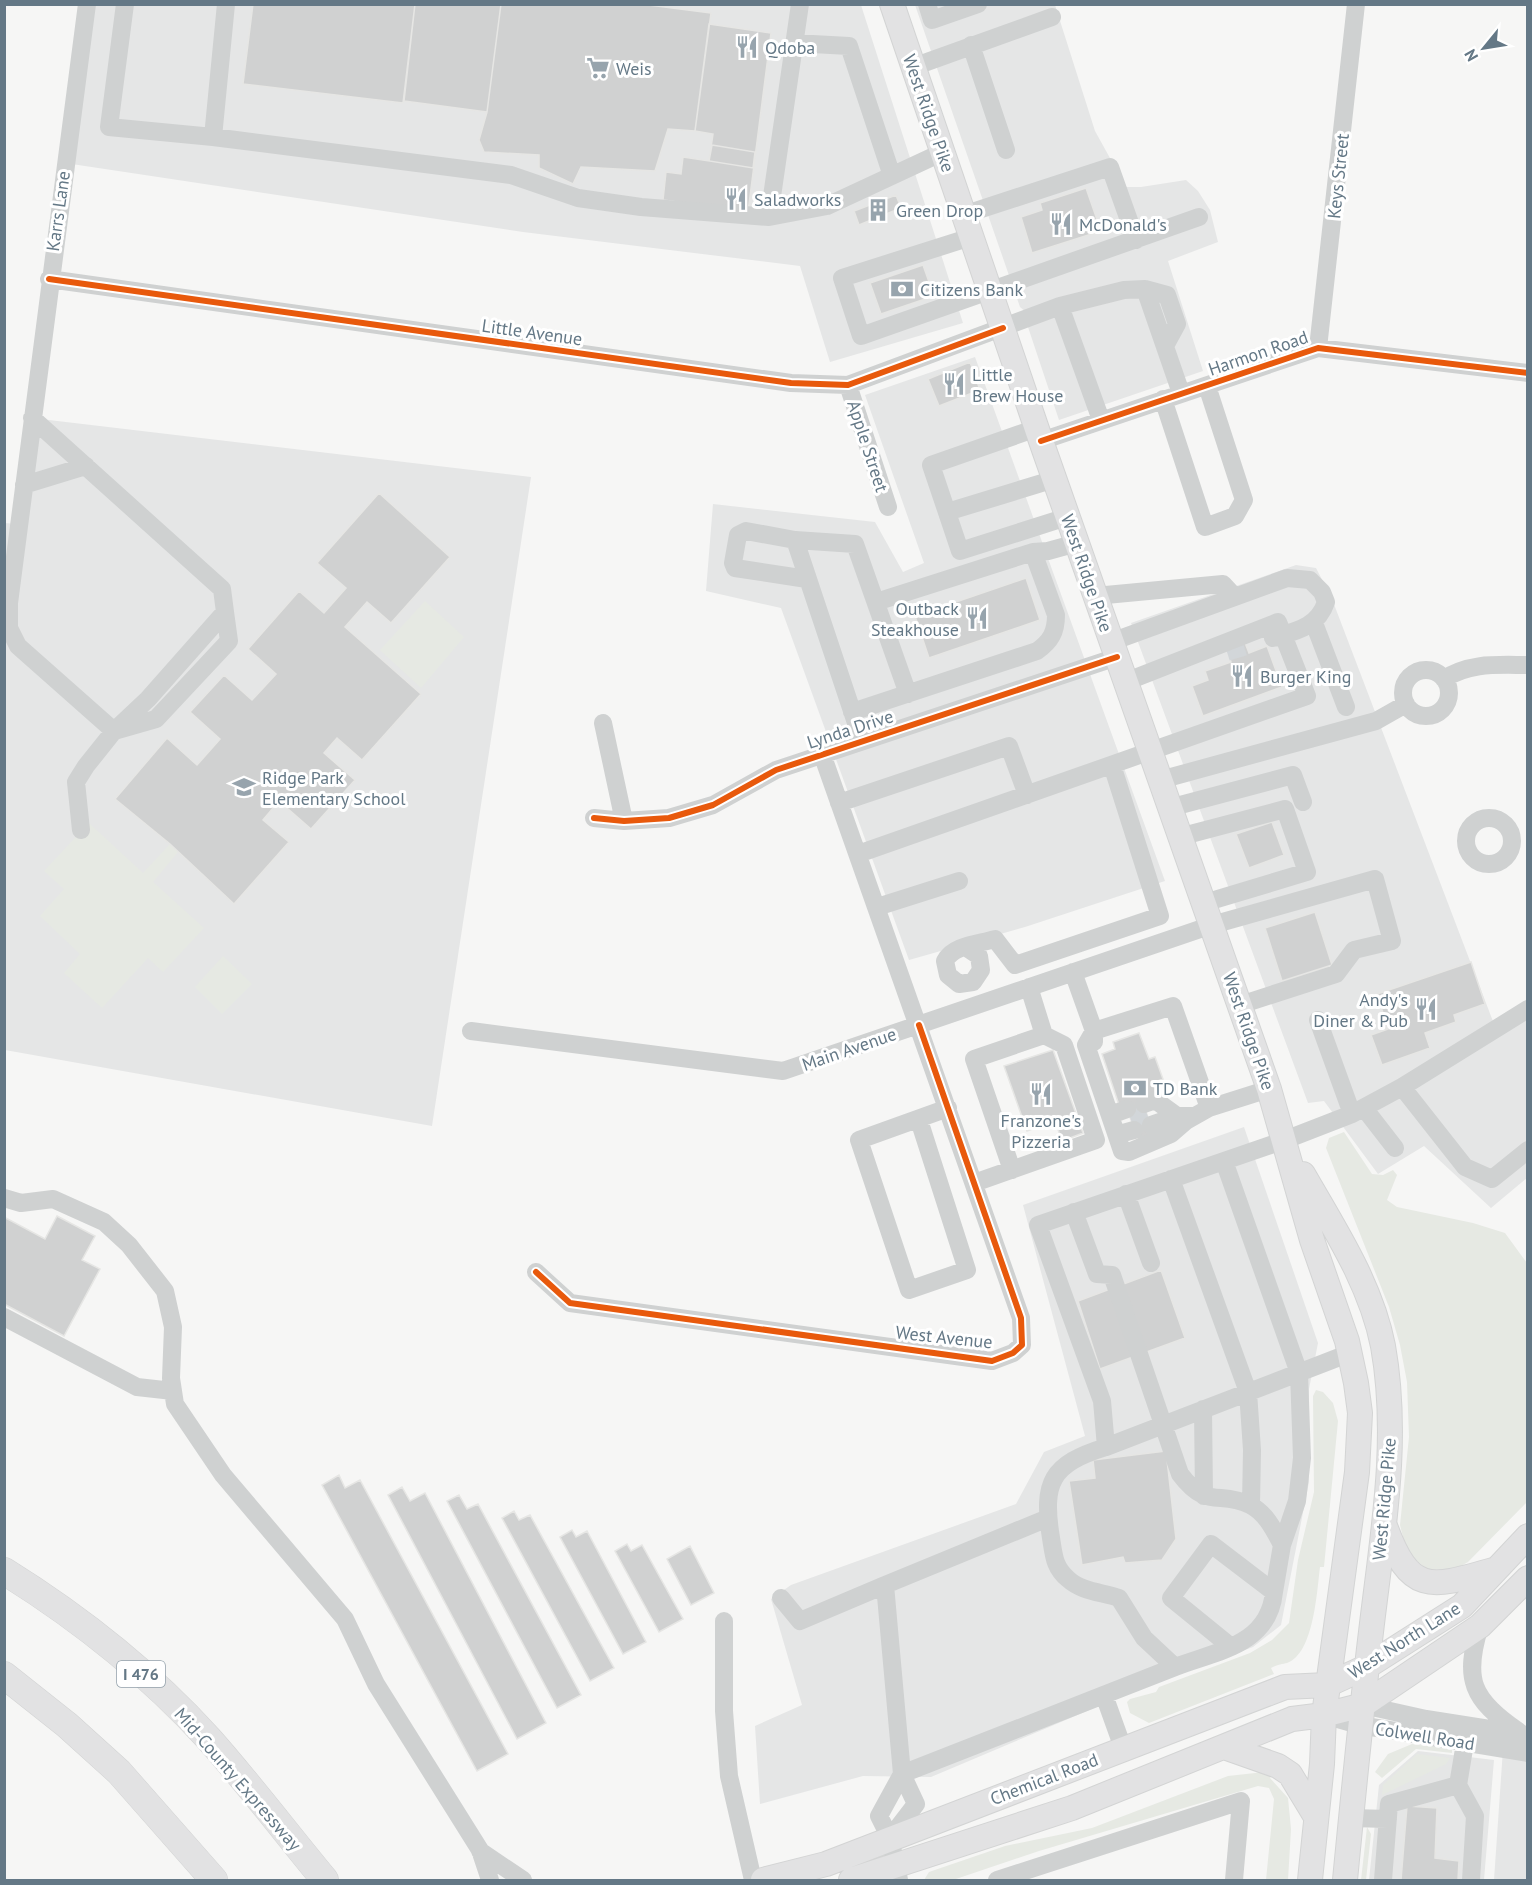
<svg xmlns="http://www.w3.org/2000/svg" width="1532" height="1885" font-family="'PT Sans',sans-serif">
	<rect width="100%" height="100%" fill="#f6f6f5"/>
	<path fill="#e5e6e6" d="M 83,5 L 861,5 L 963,323 L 830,362 L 800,266 L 523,232 L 65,163 Z
		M 915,5 L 1055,5 L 1095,131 L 1126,187 L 1141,187 L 1186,180 L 1198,191 L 1210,210 L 1218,242 L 1168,261 L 1203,371 L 1059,420 L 1027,324 L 1027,313 L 1020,307 Z
		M 975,357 L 1165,881 L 1025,927 L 909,960 L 781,608 L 706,591 L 713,504 L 875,522 L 903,572 L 924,563 L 865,395 Z
		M 32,418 L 531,477 L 432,1126 L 5,1050 L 4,523 L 18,524 Z
		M 1296,565 L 1316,568 L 1332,599 L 1494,1024 L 1527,999 L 1527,1178 L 1491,1208 L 1424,1146 L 1378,1174 L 1324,1101 L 1308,1103 L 1131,623 Z
		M 1244,1127 L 1318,1343 L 1309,1389 L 1309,1482 L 1281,1625 L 1253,1647 L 1132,1692 L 931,1777 L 863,1776 L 760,1804 L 755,1726 L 802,1705 L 771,1599 L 791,1585 L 1016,1504 L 1044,1452 L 1085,1436 L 1023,1205 Z
		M 1503,1749 L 1527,1753 L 1527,1880 L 1494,1880 Z
		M 1418,1751 L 1494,1760 L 1484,1880 L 1369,1880 L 1379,1785 Z"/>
	<path fill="#e6e9e3" d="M 425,601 L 464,637 L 421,688 L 380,650 Z
		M 89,823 L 143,873 L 170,844 L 178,852 L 153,882 L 204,928 L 163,972 L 148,958 L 102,1008 L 64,973 L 80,954 L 40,916 L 64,889 L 44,871 Z
		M 223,956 L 252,984 L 222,1014 L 195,987 Z
		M 1344,1132 L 1372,1174 L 1383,1175 L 1393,1170 L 1397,1175 L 1387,1200 L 1397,1207 L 1473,1223 L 1505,1233 L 1527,1263 L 1527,1502 L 1468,1562 L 1454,1570 L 1427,1569 L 1407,1553 L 1400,1525 L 1409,1437 L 1407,1382 L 1400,1345 L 1389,1307 L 1326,1148 L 1329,1138 Z
		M 1316,1390 L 1323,1392 L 1333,1403 L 1338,1421 L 1324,1567 L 1320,1567 C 1317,1590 1314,1654 1287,1663 C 1283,1664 1278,1664 1271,1668 L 1274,1674 L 1149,1723 L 1130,1713 L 1127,1702 L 1130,1699 L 1156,1692 L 1159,1687 L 1250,1653 L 1272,1640 L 1289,1623 L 1298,1560 L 1314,1492 L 1313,1396 Z
		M 1412,1744 L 1452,1749 L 1452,1753 L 1416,1749 L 1382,1778 L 1375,1772 L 1388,1754 Z
		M 1417,1754 L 1450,1758 L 1446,1764 L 1382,1795 L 1383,1785 Z
		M 1264,1772 L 1271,1774 L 1270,1778 L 1288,1798 L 1291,1829 L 1288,1880 L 1266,1880 L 1274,1799 L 1269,1788 L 1258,1786 L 1039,1851 L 953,1880 L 924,1880 L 929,1872 L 1005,1846 L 1092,1828 L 1228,1776 Z
		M 1367,1827 L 1371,1834 L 1366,1880 L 1361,1880 Z"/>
	<path fill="#d0d1d1" stroke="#e6e6e4" stroke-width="1.5" d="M 253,4 L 415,4 L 403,103 L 243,84 Z
		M 415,4 L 501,4 L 487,112 L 404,101 Z
		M 501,4 L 641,4 L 711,13 L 695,131 L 668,129 L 655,171 L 581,167 L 573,184 L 539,168 L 539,155 L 484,152 L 479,140 L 487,112 Z
		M 709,24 L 771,33 L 748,212 L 663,200 L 666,172 L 681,174 L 683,157 L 709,161 L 713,134 L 695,131 Z
		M 712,145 L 755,152 L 753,168 L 709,161 Z
		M 1086,188 L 1101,231 L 1032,253 L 1021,217 L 1042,210 L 1040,203 Z
		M 896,195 L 901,208 L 859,225 L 854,211 Z
		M 923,265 L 934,296 L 881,314 L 870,283 Z
		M 970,362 L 980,390 L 939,406 L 928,379 Z
		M 379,493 L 450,557 L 391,623 L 367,602 L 345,627 L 421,694 L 362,760 L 337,738 L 324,753 L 355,780 L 311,829 L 279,801 L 263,820 L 289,842 L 234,904 L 170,844 L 115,799 L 167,738 L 197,765 L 220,739 L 190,712 L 224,675 L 252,700 L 276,674 L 248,649 L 299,591 L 324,613 L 346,588 L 317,563 Z
		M 1026,578 L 1040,620 L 929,658 L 915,616 Z
		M 1244,640 L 1249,653 L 1267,646 L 1282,687 L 1203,716 L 1192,686 L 1208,680 L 1205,671 L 1231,662 L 1226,647 Z
		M 1272,822 L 1284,855 L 1249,868 L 1236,834 Z
		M 1315,912 L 1332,965 L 1282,981 L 1265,928 Z
		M 1471,962 L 1485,1004 L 1454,1015 L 1456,1022 L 1425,1033 L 1430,1048 L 1382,1065 L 1371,1035 L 1388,1029 L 1377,994 Z
		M 1139,1033 L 1149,1059 L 1155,1057 L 1163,1079 L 1155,1082 L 1159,1095 L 1142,1100 L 1154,1135 L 1138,1140 L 1126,1106 L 1120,1108 L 1102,1054 L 1115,1049 L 1113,1042 Z
		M 1053,1050 L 1083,1133 L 1062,1141 L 1055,1121 L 1027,1131 L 1004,1066 Z
		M 57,1216 L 95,1236 L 82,1260 L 100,1269 L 64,1336 L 4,1304 L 4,1217 L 45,1239 Z
		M 1161,1270 L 1185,1338 L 1100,1369 L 1078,1301 Z
		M 1166,1451 L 1176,1539 L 1162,1560 L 1125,1563 L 1123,1557 L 1082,1565 L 1069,1481 L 1095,1478 L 1093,1460 Z
		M 339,1475 L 345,1488 L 360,1480 L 508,1754 L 477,1771 L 322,1485 Z
		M 402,1487 L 410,1501 L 425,1493 L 546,1723 L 517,1739 L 388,1495 Z
		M 459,1495 L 467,1509 L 478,1504 L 581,1695 L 557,1708 L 447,1501 Z
		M 514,1511 L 519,1520 L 530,1515 L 614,1668 L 590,1681 L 502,1518 Z
		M 572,1530 L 576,1537 L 587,1531 L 646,1642 L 623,1654 L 560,1537 Z
		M 627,1544 L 631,1551 L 642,1545 L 683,1619 L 659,1632 L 615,1551 Z
		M 690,1546 L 714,1593 L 691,1605 L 667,1559 Z
		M 1407,1806 L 1437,1808 L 1435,1858 L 1459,1861 L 1458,1880 L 1401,1880 Z"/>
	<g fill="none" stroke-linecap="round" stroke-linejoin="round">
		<path stroke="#d2d6d9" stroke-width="18" stroke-dasharray="18 9" stroke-linecap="butt" d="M 1227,652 L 1246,646
			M 1131,1120 L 1147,1114"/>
		<g stroke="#d3d4d4" stroke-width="26">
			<path id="major" d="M 892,4 L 1041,441 L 1269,1089 L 1312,1240 L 1347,1341 L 1356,1383 L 1360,1413 L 1357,1472 L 1324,1715 L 1322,1764 L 1310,1880
				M 1303,1174 C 1334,1228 1371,1284 1383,1346 C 1400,1441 1382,1537 1371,1632 C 1361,1714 1353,1797 1345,1880
				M 1385,1526 C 1410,1595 1430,1588 1493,1570
				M 1224,1747 L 1278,1766 L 1290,1774 L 1316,1817
				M 763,1880 L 826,1864 L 1285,1687 L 1327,1685 L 1366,1667 L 1462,1606 L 1528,1536
				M 851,1880 L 1072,1808 L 1292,1719 L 1324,1715 L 1363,1705 L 1480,1626 L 1528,1578"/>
		</g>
		<g stroke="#d3d4d4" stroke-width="28">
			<path id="highway" d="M 4,1571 C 78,1617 150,1674 209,1739 C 249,1784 286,1833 325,1880
				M 4,1675 L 67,1725 L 119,1772 L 214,1880"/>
		</g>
		<path stroke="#cfd1d1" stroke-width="18" d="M 125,4 L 109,127 L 213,137
			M 226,4 L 213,137 L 511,175 L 578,198 L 641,207 L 769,217 L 827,206 L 943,152
			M 927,4 L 932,20 L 978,4
			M 794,43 L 849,46 L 892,176
			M 971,45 L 1006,150
			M 913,67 L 1052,17
			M 963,215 L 1110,167 L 1136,240
			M 769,217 L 800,4
			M 971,237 L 842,278 L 861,336 L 1199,217
			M 49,279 L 791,383 L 848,385 L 1060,306 L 1101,420
			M 1145,289 L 1167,295 L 1177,324 L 1165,346
			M 1060,306 L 1124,290 L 1145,289 L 1181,393
			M 1318,348 L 1356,4
			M 848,385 L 888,507
			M 1163,399 L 1205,527 L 1235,516 L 1244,500 L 1207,386
			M 32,418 L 222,589 L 225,612 L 148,699 L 114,731 L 18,646 L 9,628 L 9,603 L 87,4
			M 1037,428 L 931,465 L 960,551 L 1067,517
			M 1041,441 L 1318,348 L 1528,373
			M 24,485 L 86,466
			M 947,512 L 1055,479
			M 795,540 L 862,741
			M 807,579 L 735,568 L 733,563 L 738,535 L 746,531 L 795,540 L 855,544 L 908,694
			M 1095,596 L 1223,584 L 1235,597
			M 876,602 L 1033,552 L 1048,551 L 1077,543
			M 1314,623 L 1346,707
			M 1111,642 L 1287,578 L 1310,580 L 1322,592 L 1326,602 C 1318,627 1296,631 1273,638
			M1403 693a23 23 0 1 1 46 0a23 23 0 1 1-46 0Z
			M 1444,679 C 1470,662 1498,665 1528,665
			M 852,712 L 1037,651 C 1051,641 1056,632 1056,615 L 1033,552
			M 603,723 L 624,821
			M 1160,780 L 1376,721 L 1406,704
			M 839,803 L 1009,746 L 1027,795
			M 1169,808 L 1293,775 L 1303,802
			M1466 841a23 23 0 1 1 46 0a23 23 0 1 1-46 0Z
			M 594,818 L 624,821 L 669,818 L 713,805 L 776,770 L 1117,657
			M 81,830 L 76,782 L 86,766 L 114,731 L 156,719 L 229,641 L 225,612
			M 1179,837 L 1285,809 L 1307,872 L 1204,903
			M 858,854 L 1307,696 L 1278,622 L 1125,682
			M 877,907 L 959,881
			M 967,948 L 979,956 L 981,970 L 973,982 L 959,984 L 948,975 L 945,961 C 953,945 979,944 995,939 L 1015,965 L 1160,916 L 1112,765
			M 1073,972 L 1094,1031 L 1094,1042
			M 1318,1020 L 1352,1114
			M 471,1031 L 783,1071 L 1212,925 L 1375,879 L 1392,941 L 1354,950 L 1336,974 L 1240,1005
			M 1402,1087 L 1465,1167 L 1492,1179 L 1528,1150
			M 1144,1104 L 1155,1100 L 1177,1116
			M 1209,1108 L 1186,1121 L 1171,1134 L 1129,1152 L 1122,1151 L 1086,1045 L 1094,1031 L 1173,1006 L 1209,1108 L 1269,1089
			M 1364,1108 L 1395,1148
			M 1116,1113 L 1127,1109
			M 919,1120 L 967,1270 L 909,1290 L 859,1140 L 948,1108
			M 1151,1125 L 1177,1116 L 1193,1116
			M 1123,1133 L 1134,1130
			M 1224,1161 L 1299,1373 L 1302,1458 L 1297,1501 L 1282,1545
			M 1012,1170 L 974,1059 L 1044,1035
			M 1171,1179 L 1248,1392 L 1252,1450 L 1251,1505
			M 974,1183 L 1096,1140 L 1064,1045 L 1044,1035 L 1029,987
			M 1126,1194 L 1151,1263
			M 4,1198 L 21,1203 L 53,1199 L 104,1222 L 129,1245 L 165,1291 L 173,1327 L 171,1378 L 175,1404 L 223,1475 L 345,1619 L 376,1684 L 480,1850 L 490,1880
			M 1074,1212 L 1097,1274 L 1112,1275 L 1180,1474 C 1207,1510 1219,1490 1250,1505 C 1266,1513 1274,1530 1282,1545 L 1274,1592
			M 536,1272 L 570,1303 L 992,1361 L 1013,1353 L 1022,1345 L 1021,1318 L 822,754
			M 4,1317 L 137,1387 L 173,1391
			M 1350,1353 L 1106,1447 L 1102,1401 L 1038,1225 L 1285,1140 L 1352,1114 L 1402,1087 L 1528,1009
			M 1203,1409 L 1204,1496
			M 1106,1447 C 1051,1464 1042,1482 1051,1538 C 1054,1556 1054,1567 1068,1579 C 1082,1592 1102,1592 1119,1598 L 1144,1638 L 1175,1667 C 1217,1651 1269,1645 1274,1592 L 1211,1544 L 1171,1598 L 1230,1646
			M 781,1598 L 800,1621 L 885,1585
			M 724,1621 L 724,1711 L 729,1776 L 753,1880
			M 1480,1626 C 1463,1679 1472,1700 1518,1731
			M 1104,1695 L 1123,1748
			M 1363,1705 L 1426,1719 L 1528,1735
			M 1324,1715 L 1359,1725 L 1528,1753
			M 1465,1743 L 1458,1785 L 1475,1816 L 1471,1880
			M 1351,1818 L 1388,1819
			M 890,1838 L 916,1804 L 902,1774 L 1175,1667
			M 480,1851 L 523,1880
			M 899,1880 L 890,1838 L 879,1816 L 902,1774 L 885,1585 L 1048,1518
			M 997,1880 L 1241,1801 L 1234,1880
			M 1383,1880 L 1389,1804 L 1458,1785"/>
		<use href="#major" stroke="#e2e2e3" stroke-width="24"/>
		<use href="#highway" stroke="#e2e2e3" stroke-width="27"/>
		<g stroke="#fff" stroke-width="10">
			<path id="cycleway" d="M 49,279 L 791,383 L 848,385 L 1003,328
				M 1041,441 L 1318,348 L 1528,373
				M 594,818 L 624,821 L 669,818 L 713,805 L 776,770 L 1117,657
				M 536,1272 L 570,1303 L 992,1361 L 1013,1353 L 1022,1345 L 1021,1318 L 919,1025"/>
		</g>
		<use href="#cycleway" stroke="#e8590c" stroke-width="6"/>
	</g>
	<defs>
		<g id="restaurant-bare" transform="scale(1.8)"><path d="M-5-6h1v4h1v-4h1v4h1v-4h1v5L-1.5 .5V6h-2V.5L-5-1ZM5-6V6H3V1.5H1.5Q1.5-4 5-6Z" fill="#97a4ad" stroke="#fff" stroke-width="2.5" paint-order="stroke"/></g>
		<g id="supermarket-bare" transform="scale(1.8)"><path d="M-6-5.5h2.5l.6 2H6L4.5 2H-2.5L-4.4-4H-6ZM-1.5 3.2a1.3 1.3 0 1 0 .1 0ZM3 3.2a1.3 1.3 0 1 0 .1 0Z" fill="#97a4ad" stroke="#fff" stroke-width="2.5" paint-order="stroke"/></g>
		<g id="building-bare" transform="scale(1.8)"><path d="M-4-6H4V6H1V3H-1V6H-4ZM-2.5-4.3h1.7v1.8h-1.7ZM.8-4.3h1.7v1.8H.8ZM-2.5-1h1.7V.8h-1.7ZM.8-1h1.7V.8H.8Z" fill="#97a4ad" stroke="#fff" stroke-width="2.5" paint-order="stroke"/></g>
		<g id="bank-bare" transform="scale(1.8)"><path d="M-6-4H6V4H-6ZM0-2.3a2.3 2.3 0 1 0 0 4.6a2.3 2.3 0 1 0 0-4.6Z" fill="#97a4ad" stroke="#fff" stroke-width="2.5" paint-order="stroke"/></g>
		<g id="school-bare" transform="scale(1.8)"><path d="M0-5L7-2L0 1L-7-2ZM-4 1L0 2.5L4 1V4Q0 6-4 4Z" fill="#97a4ad" stroke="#fff" stroke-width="2.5" paint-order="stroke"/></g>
	</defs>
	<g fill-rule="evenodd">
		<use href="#restaurant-bare" x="747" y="47"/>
		<use href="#supermarket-bare" x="598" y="68"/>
		<use href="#restaurant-bare" x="736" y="199"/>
		<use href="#building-bare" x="878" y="210"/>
		<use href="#restaurant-bare" x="1061" y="224"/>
		<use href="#bank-bare" x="902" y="289"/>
		<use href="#restaurant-bare" x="954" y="384"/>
		<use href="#restaurant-bare" x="977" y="618"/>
		<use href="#restaurant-bare" x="1242" y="676"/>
		<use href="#school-bare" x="244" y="787"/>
		<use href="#restaurant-bare" x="1426" y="1009"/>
		<use href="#bank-bare" x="1135" y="1088"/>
		<use href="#restaurant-bare" x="1041" y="1094"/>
	</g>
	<g text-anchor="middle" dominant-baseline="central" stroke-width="6" stroke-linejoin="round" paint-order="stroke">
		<rect fill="#fff" stroke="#92a0aa" stroke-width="1.5" x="117" y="1661" width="48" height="26" rx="4.5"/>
		<g font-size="16" font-weight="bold" fill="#647886">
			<text x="141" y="1674">I 476</text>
		</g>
		<g font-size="18" fill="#647886" stroke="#fff" text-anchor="start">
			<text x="765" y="47">Qdoba</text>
			<text x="616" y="68">Weis</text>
			<text x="754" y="199">Saladworks</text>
			<text x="896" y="210">Green Drop</text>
			<text x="1079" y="224">McDonald's</text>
			<text x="920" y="289">Citizens Bank</text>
			<text x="972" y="374">Little<tspan x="972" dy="21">Brew House</tspan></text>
			<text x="959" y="608" text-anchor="end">Outback<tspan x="959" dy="21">Steakhouse</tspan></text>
			<text x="1260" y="676">Burger King</text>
			<text x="262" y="777">Ridge Park<tspan x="262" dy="21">Elementary School</tspan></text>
			<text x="1408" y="999" text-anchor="end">Andy's<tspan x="1408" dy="21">Diner &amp; Pub</tspan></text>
			<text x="1153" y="1088">TD Bank</text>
			<text x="1041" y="1120" text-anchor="middle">Franzone's<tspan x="1041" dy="21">Pizzeria</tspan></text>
		</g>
		<g font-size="18" fill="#647886" stroke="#fff">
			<text transform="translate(929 113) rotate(71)">West Ridge Pike</text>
			<text transform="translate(1338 176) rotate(-84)">Keys Street</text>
			<text transform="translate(58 211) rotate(-82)">Karrs Lane</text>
			<text transform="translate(532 332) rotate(8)">Little Avenue</text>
			<text transform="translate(1258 353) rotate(-19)">Harmon Road</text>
			<text transform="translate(868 446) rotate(72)">Apple Street</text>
			<text transform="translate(1087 573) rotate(71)">West Ridge Pike</text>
			<text transform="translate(850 729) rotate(-18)">Lynda Drive</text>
			<text transform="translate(1249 1031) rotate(71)">West Ridge Pike</text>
			<text transform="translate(849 1049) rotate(-19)">Main Avenue</text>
			<text transform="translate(944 1337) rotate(6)">West Avenue</text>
			<text transform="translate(1384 1499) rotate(-85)">West Ridge Pike</text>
			<text transform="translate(1404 1640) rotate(-32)">West North Lane</text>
			<text transform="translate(1425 1736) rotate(9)">Colwell Road</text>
			<text transform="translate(238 1779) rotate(49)">Mid-County Expressway</text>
			<text transform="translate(1044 1779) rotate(-21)">Chemical Road</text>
		</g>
	</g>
	<rect width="1532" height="1885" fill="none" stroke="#647886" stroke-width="12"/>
	<g transform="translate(1484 48) rotate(240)" stroke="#ffffff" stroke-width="4.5" paint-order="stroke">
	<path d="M0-4.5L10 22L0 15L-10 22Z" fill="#647886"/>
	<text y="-9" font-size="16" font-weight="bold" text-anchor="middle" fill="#647886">N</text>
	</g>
</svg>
